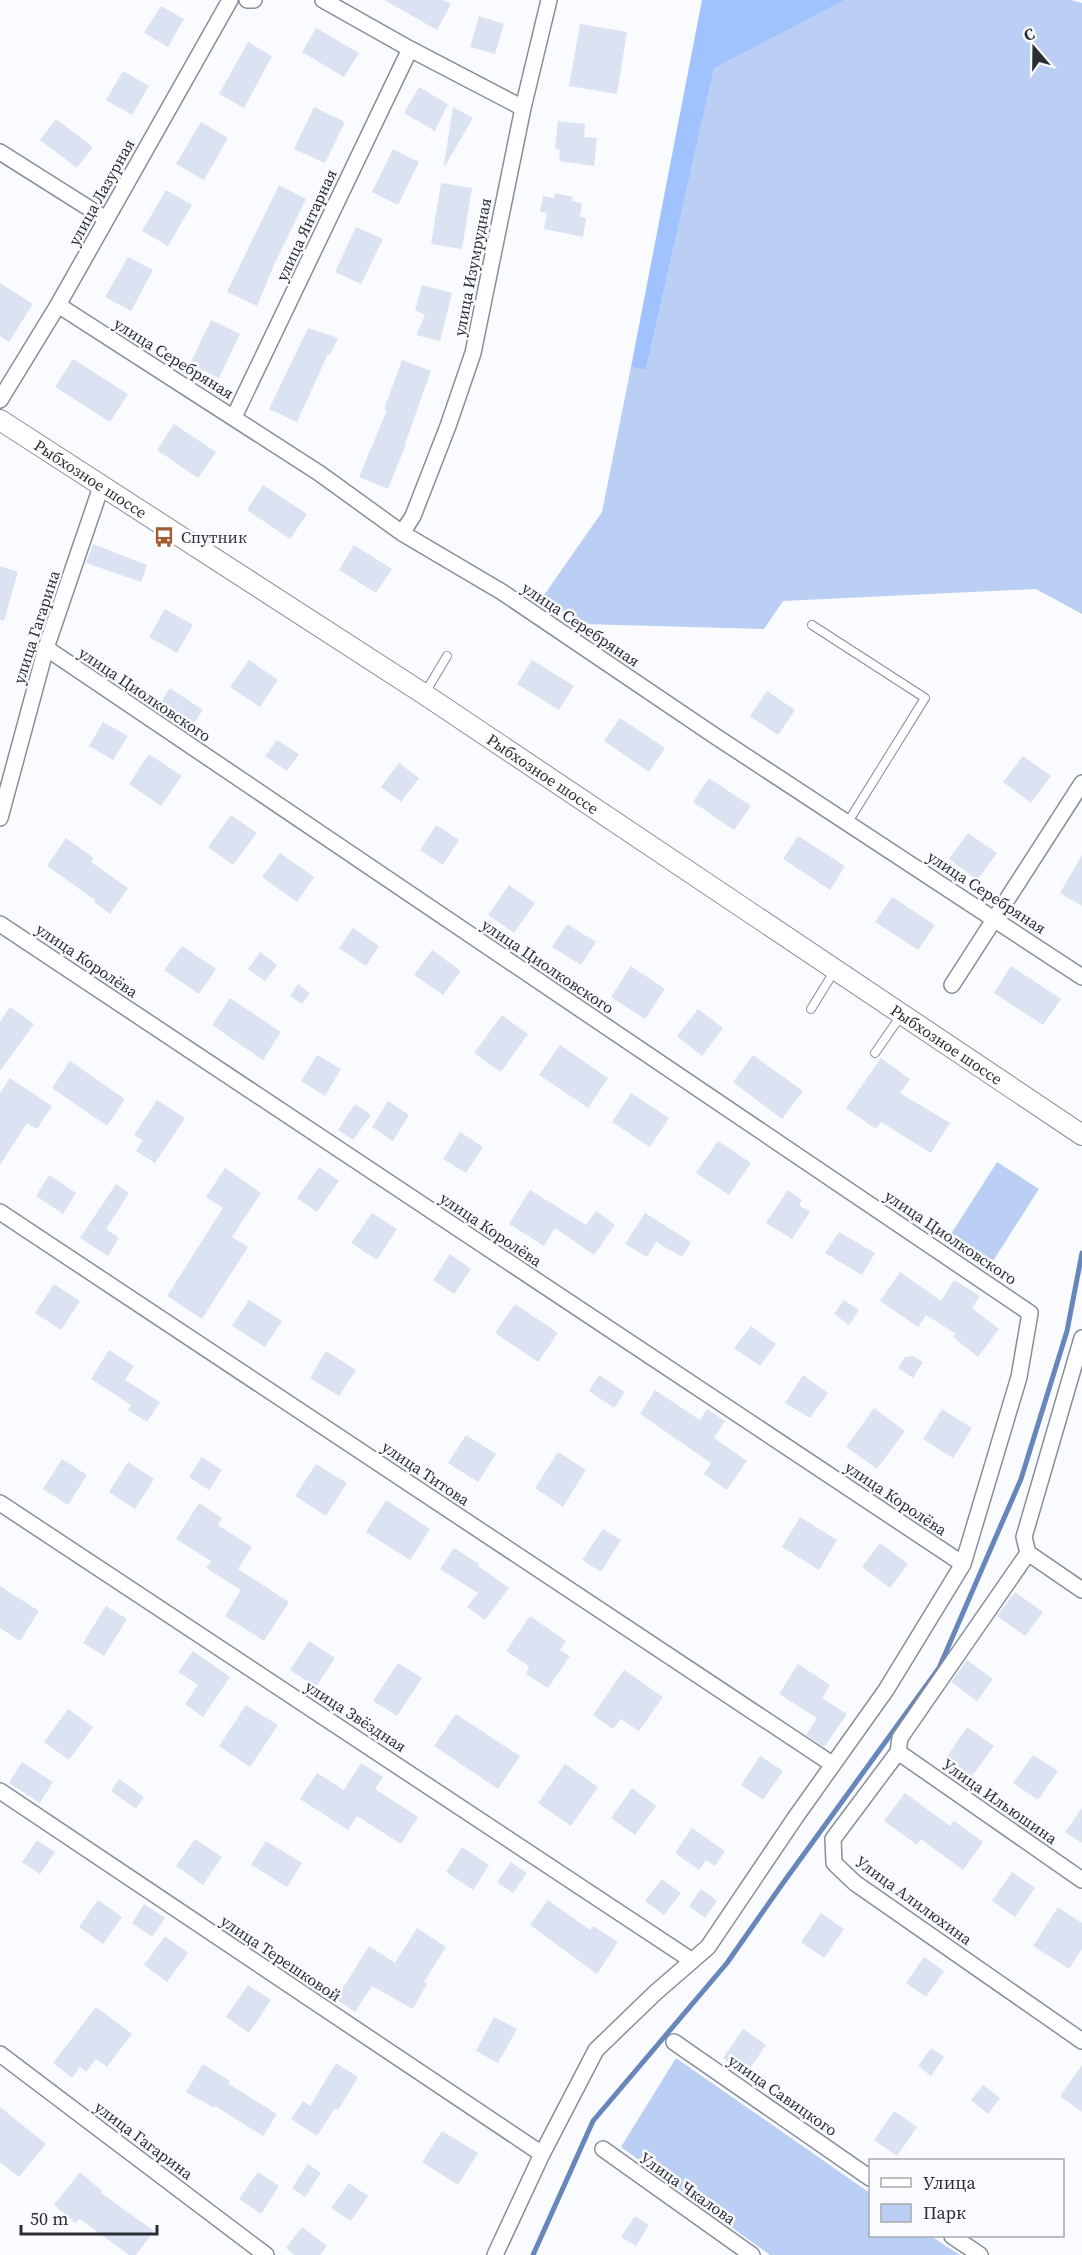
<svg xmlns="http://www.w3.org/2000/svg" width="1082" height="2255" font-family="'Source Serif 4',serif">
	<rect width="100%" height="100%" fill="#fafbfe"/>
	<path fill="#bacff3" d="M 845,0 L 1071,0 L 1082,3 L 1082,614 L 1036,589 L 783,601 L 764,629 L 582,624 L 542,598 L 602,512 L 631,367 L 646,370 L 714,67 Z
		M 997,1162 L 1039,1189 L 993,1261 L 951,1234 Z
		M 676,2058 L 870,2193 L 870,2236 L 931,2236 L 960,2255 L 770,2255 L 621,2147 Z"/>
	<path fill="#a0c3ff" d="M 702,0 L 845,0 L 714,68 L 646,370 L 631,367 Z"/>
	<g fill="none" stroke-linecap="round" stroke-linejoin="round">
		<path stroke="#6786bb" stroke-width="5" d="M 533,2255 L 593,2121 L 727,1963 L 783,1883 L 939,1668 L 1021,1479 L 1067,1331 L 1082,1253"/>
	</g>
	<path fill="#dbe3f2" d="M 384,0 L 443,0 L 451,4 L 437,30 Z
		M 161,6 L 184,19 L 168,47 L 144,33 Z
		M 479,16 L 504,24 L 495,54 L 470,47 Z
		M 580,24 L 627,32 L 617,94 L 569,86 Z
		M 316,28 L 359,53 L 344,77 L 302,52 Z
		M 248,42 L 272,56 L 244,108 L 219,94 Z
		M 123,71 L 149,86 L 132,115 L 106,100 Z
		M 419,87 L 448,104 L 435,131 L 404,113 Z
		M 314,107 L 345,122 L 325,163 L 294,149 Z
		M 453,107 L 473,118 L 445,166 L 444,165 Z
		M 56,119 L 93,147 L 77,168 L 40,140 Z
		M 558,121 L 585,124 L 584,137 L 597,138 L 594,166 L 559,161 L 560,150 L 555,149 Z
		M 201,122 L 228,138 L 204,180 L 176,164 Z
		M 393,149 L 419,162 L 398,205 L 372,192 Z
		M 441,183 L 472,188 L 462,249 L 431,244 Z
		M 279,185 L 306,199 L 274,265 L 257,306 L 227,292 Z
		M 166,190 L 192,205 L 168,246 L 142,231 Z
		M 555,193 L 573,197 L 572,201 L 582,203 L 580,217 L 586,218 L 583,237 L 544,229 L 547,213 L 540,212 L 543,196 L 554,198 Z
		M 356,227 L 383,239 L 361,284 L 335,272 Z
		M 128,257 L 153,270 L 131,311 L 105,297 Z
		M 0,283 L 33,304 L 9,342 L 0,336 Z
		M 422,285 L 452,293 L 440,341 L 416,335 L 425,315 L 415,310 Z
		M 211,320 L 240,334 L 219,378 L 190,364 Z
		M 308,328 L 338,338 L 330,355 L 328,354 L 297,422 L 269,409 Z
		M 73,359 L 128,394 L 110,422 L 55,387 Z
		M 402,360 L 431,371 L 405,444 L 406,444 L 388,489 L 359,477 L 387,410 L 384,409 Z
		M 174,424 L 216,452 L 198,478 L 157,450 Z
		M 263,485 L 307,514 L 290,539 L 247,510 Z
		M 93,544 L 147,565 L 141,582 L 86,563 Z
		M 354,545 L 392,569 L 376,593 L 339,570 Z
		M 0,566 L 18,572 L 4,621 L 0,620 Z
		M 165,609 L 193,625 L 177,653 L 149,637 Z
		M 249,660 L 278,680 L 260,707 L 230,687 Z
		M 532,660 L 574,686 L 559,710 L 517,684 Z
		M 170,688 L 203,710 L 191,727 L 158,706 Z
		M 767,691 L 795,710 L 778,735 L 750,716 Z
		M 620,718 L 665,748 L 649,772 L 604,741 Z
		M 103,722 L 128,736 L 113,760 L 89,746 Z
		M 277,740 L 299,754 L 287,771 L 265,756 Z
		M 149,754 L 182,776 L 161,806 L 129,784 Z
		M 1023,756 L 1051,776 L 1031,803 L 1003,782 Z
		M 399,763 L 419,778 L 401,802 L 381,787 Z
		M 709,778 L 751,806 L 734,830 L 693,802 Z
		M 231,815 L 257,833 L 233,865 L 208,847 Z
		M 436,825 L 459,840 L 443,865 L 420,850 Z
		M 968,833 L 997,853 L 977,880 L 949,859 Z
		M 798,836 L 845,866 L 830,890 L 783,859 Z
		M 66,838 L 94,858 L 91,862 L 128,888 L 110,914 L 94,902 L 95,900 L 47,866 Z
		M 280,853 L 314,877 L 297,902 L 262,877 Z
		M 1082,855 L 1082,906 L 1060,893 Z
		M 509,885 L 535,903 L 514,933 L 488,915 Z
		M 892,897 L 935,925 L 918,950 L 875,922 Z
		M 567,924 L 596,942 L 581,965 L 552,947 Z
		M 353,928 L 379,946 L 366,966 L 339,948 Z
		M 182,946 L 216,969 L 199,994 L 164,970 Z
		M 432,950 L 461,971 L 443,995 L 414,975 Z
		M 260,952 L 277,965 L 265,981 L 248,969 Z
		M 631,966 L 665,989 L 645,1019 L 611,997 Z
		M 1011,966 L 1061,999 L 1043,1025 L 994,993 Z
		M 298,984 L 310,993 L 302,1004 L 290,996 Z
		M 230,998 L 281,1032 L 263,1060 L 212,1025 Z
		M 10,1007 L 34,1024 L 0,1071 L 0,1022 Z
		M 698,1009 L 723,1028 L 702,1056 L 677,1036 Z
		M 502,1015 L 528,1034 L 501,1072 L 474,1053 Z
		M 560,1045 L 608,1078 L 588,1108 L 539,1075 Z
		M 317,1055 L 341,1069 L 325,1096 L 301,1081 Z
		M 753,1055 L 803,1091 L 782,1119 L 733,1082 Z
		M 881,1058 L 910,1079 L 900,1093 L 950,1123 L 931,1153 L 881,1122 L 876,1129 L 846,1108 Z
		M 70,1061 L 125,1099 L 107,1126 L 52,1088 Z
		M 10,1078 L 52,1106 L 37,1129 L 27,1123 L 0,1165 L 0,1093 Z
		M 631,1093 L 669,1118 L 650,1147 L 612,1122 Z
		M 157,1100 L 185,1118 L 155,1163 L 136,1151 L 143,1140 L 134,1135 Z
		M 388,1101 L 409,1115 L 393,1141 L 372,1127 Z
		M 355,1104 L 371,1115 L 353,1140 L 338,1130 Z
		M 460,1132 L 483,1147 L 466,1173 L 443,1159 Z
		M 718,1141 L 751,1163 L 729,1195 L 696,1173 Z
		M 319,1167 L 339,1181 L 317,1212 L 297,1198 Z
		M 225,1168 L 261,1193 L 232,1237 L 248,1247 L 202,1319 L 167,1296 L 223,1208 L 206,1197 Z
		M 49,1175 L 76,1193 L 63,1214 L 36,1196 Z
		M 116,1184 L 129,1193 L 106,1229 L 119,1238 L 108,1256 L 80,1238 Z
		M 530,1190 L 586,1225 L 596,1211 L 615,1225 L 594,1255 L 555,1228 L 544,1246 L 509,1224 Z
		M 788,1190 L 802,1200 L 799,1205 L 810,1212 L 792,1239 L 766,1223 Z
		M 372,1213 L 397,1229 L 377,1260 L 351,1243 Z
		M 645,1213 L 691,1242 L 682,1257 L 656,1242 L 647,1257 L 625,1244 Z
		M 839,1232 L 875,1253 L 862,1275 L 825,1253 Z
		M 450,1254 L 471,1269 L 454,1294 L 433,1280 Z
		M 900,1272 L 941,1301 L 954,1280 L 980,1296 L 972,1308 L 999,1329 L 978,1357 L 953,1337 L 956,1334 L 926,1315 L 918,1327 L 880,1301 Z
		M 54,1284 L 80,1301 L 61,1330 L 35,1313 Z
		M 249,1300 L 282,1321 L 265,1347 L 232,1326 Z
		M 844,1300 L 859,1310 L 849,1325 L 834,1314 Z
		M 515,1304 L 558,1333 L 538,1362 L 495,1333 Z
		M 751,1326 L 776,1344 L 760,1366 L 734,1348 Z
		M 109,1350 L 134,1366 L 125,1380 L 160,1402 L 147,1422 L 128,1410 L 131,1405 L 91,1379 Z
		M 326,1351 L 356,1370 L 339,1396 L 310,1378 Z
		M 913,1356 L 923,1362 L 913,1378 L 898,1368 L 905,1357 Z
		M 599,1375 L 625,1392 L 614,1408 L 589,1391 Z
		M 803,1375 L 828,1393 L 810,1418 L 785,1403 Z
		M 655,1390 L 700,1420 L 707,1409 L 725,1421 L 714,1438 L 747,1461 L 727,1490 L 704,1474 L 711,1463 L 640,1414 Z
		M 874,1408 L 905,1431 L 877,1469 L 846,1447 Z
		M 942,1409 L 972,1428 L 953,1458 L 923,1439 Z
		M 466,1435 L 496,1454 L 478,1482 L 448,1463 Z
		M 558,1452 L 586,1470 L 563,1507 L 535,1488 Z
		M 202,1457 L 222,1470 L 209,1490 L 189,1477 Z
		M 62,1459 L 87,1475 L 68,1505 L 43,1489 Z
		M 128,1462 L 154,1479 L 135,1509 L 109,1492 Z
		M 316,1464 L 347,1483 L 326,1516 L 295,1496 Z
		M 386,1500 L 430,1529 L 410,1560 L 366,1532 Z
		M 199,1503 L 222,1518 L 218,1525 L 252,1547 L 238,1569 L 289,1602 L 264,1641 L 225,1616 L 241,1590 L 206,1568 L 211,1561 L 176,1539 Z
		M 800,1517 L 837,1540 L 819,1570 L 782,1547 Z
		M 603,1529 L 621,1540 L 601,1572 L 582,1560 Z
		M 880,1543 L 908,1564 L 890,1588 L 862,1567 Z
		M 454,1548 L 479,1564 L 478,1566 L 509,1588 L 485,1620 L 467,1607 L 478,1593 L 440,1569 Z
		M 0,1586 L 39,1611 L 20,1641 L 0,1628 Z
		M 1015,1592 L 1043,1612 L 1025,1636 L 997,1616 Z
		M 106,1606 L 127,1619 L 104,1656 L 83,1643 Z
		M 530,1616 L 566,1641 L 560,1650 L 570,1656 L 548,1688 L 526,1674 L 529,1666 L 506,1651 Z
		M 309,1641 L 335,1658 L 316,1687 L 290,1670 Z
		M 193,1651 L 230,1677 L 203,1717 L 185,1704 L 198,1685 L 178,1672 Z
		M 967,1660 L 993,1679 L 977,1701 L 951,1682 Z
		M 398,1663 L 422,1678 L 397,1716 L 373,1701 Z
		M 798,1664 L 830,1685 L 822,1698 L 847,1714 L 824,1747 L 806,1735 L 817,1718 L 779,1694 Z
		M 624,1670 L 663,1697 L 639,1731 L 621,1719 L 613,1729 L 593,1715 Z
		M 246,1705 L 278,1725 L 250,1767 L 219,1746 Z
		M 68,1709 L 93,1727 L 69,1760 L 44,1742 Z
		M 456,1714 L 520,1756 L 498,1789 L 434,1746 Z
		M 967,1727 L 994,1746 L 972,1776 L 946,1758 Z
		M 1033,1755 L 1058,1771 L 1038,1800 L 1013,1783 Z
		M 760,1756 L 783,1771 L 763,1800 L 741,1785 Z
		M 22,1762 L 53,1782 L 40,1803 L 9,1783 Z
		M 361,1763 L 383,1777 L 375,1789 L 418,1817 L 401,1844 L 357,1816 L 348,1830 L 300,1799 L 317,1773 L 344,1790 Z
		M 565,1764 L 598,1787 L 571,1826 L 538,1803 Z
		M 119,1779 L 144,1797 L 136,1809 L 111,1791 Z
		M 632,1788 L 656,1806 L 635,1835 L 611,1818 Z
		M 905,1793 L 950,1826 L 954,1821 L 983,1842 L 963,1870 L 921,1839 L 917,1845 L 884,1821 Z
		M 1082,1808 L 1082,1843 L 1065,1832 Z
		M 692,1828 L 725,1851 L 715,1866 L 706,1860 L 699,1870 L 675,1853 Z
		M 195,1839 L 222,1857 L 203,1885 L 176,1866 Z
		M 37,1840 L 55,1852 L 40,1874 L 22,1862 Z
		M 266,1841 L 302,1863 L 287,1887 L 251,1865 Z
		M 462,1847 L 489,1865 L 473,1890 L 446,1872 Z
		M 511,1862 L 527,1873 L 513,1893 L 497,1882 Z
		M 1012,1872 L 1035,1888 L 1015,1917 L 992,1901 Z
		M 662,1879 L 681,1893 L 664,1915 L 645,1901 Z
		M 701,1889 L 717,1901 L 705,1918 L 689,1906 Z
		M 98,1900 L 122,1917 L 103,1944 L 79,1927 Z
		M 548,1900 L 590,1930 L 593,1926 L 618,1942 L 597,1974 L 530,1925 Z
		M 144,1904 L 165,1918 L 152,1937 L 132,1923 Z
		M 1058,1907 L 1082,1923 L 1082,1949 L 1069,1969 L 1033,1946 Z
		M 821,1913 L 844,1929 L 824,1958 L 801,1942 Z
		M 417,1928 L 446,1947 L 424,1982 L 427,1984 L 413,2009 L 372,1986 L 355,2012 L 336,1999 L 369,1946 L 395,1963 Z
		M 165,1936 L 188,1953 L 167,1982 L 144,1965 Z
		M 924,1957 L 944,1971 L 926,1997 L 906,1983 Z
		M 248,1985 L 271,2000 L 249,2033 L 226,2017 Z
		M 96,2007 L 132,2034 L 107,2067 L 96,2059 L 86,2072 L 80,2067 L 72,2078 L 53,2063 Z
		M 494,2017 L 517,2029 L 498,2063 L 476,2051 Z
		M 743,2029 L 766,2045 L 746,2074 L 723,2058 Z
		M 931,2048 L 944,2057 L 931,2076 L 918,2066 Z
		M 336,2063 L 358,2077 L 338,2110 L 335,2108 L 317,2136 L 291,2119 L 303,2101 L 310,2106 Z
		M 203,2064 L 230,2081 L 229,2084 L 277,2114 L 263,2136 L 215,2106 L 214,2108 L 186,2092 Z
		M 1082,2065 L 1082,2112 L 1060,2096 Z
		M 983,2085 L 1000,2098 L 988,2114 L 971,2100 Z
		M 0,2107 L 46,2144 L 19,2177 L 0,2162 Z
		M 894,2111 L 917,2127 L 897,2156 L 874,2140 Z
		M 442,2131 L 478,2153 L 458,2185 L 422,2162 Z
		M 308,2164 L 321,2173 L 305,2197 L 292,2188 Z
		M 80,2172 L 102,2191 L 100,2192 L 154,2231 L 136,2255 L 129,2255 L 80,2219 L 75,2223 L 54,2205 Z
		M 258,2172 L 279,2186 L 261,2214 L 239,2199 Z
		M 349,2183 L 368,2196 L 351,2221 L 331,2208 Z
		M 635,2216 L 649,2225 L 636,2246 L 621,2237 Z
		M 302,2227 L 327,2246 L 320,2255 L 295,2255 L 286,2248 Z"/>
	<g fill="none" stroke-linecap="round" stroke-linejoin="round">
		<g stroke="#868e9b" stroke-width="10">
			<path id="service" d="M 812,625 L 925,698 L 848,822
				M 425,693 L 447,656
				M 811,1009 L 835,970
				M 875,1053 L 902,1014"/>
		</g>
		<g stroke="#868e9b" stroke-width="18">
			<path id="minor" d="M 247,0 L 254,0
				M 323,0 L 410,49 L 523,108
				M 0,152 L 106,219
				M 58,305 L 319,473 L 402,533 L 502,592 L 715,736 L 1082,977
				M 0,400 L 58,305 L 230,0
				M 234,417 L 410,49
				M 402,533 L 413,516 L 448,426 L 473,353 L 523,108 L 549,0
				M 46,648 L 1030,1313 L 1019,1377 L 963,1564 L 886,1690 L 795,1818 L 708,1947 L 655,1993 L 596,2050 L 542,2154 L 495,2255
				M 0,818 L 46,648 L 102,484
				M 0,924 L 963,1564
				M 952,985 L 1082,783
				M 0,1212 L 832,1764
				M 0,1503 L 691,1960
				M 1028,1553 L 1082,1590
				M 898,1752 L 900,1738 L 1028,1553 L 1024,1537 L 1082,1338
				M 898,1752 L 833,1839 L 834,1863 L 855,1883 L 1082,2041
				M 898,1752 L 1082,1880
				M 0,1791 L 542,2154
				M 674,2042 L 870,2178
				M 0,2054 L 266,2255
				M 603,2149 L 752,2255
				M 952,2236 L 980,2255"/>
		</g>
		<g stroke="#868e9b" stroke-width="22">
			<g id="tertiary">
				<path id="s1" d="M 0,420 L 424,694 L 1082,1135"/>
			</g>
		</g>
		<use href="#service" stroke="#fff" stroke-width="8"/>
		<use href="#minor" stroke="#fff" stroke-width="15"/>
		<use href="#tertiary" stroke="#fff" stroke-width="20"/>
	</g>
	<defs>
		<g id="bus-bare" transform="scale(1.62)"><path d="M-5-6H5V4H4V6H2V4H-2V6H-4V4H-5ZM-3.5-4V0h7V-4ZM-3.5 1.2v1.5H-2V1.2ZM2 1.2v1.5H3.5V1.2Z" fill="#a15c30" stroke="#fafbfe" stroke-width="2.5" paint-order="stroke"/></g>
	</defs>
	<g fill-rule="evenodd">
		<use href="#bus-bare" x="164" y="537"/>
	</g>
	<g text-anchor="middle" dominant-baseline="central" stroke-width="5" stroke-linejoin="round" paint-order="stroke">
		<g font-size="16" fill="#2b2e34" stroke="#fafbfe">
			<text transform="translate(101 192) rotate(-61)">улица Лазурная</text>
			<text transform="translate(306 225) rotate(-65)">улица Янтарная</text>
			<text transform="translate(472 267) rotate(-79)">улица Изумрудная</text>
			<text transform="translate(174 358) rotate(32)">улица Серебряная</text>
			<text stroke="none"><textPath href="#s1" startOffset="108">Рыбхозное шоссе</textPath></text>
			<text transform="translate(581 624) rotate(34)">улица Серебряная</text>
			<text transform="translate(36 627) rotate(-72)">улица Гагарина</text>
			<text transform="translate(145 694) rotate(34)">улица Циолковского</text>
			<text stroke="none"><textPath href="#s1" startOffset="648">Рыбхозное шоссе</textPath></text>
			<text transform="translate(987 892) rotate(33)">улица Серебряная</text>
			<text transform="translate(87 960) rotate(34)">улица Королёва</text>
			<text transform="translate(548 966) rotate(34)">улица Циолковского</text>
			<text stroke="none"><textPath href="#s1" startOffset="1134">Рыбхозное шоссе</textPath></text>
			<text transform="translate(491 1229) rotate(34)">улица Королёва</text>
			<text transform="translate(951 1237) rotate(34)">улица Циолковского</text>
			<text transform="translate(426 1473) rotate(34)">улица Титова</text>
			<text transform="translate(896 1498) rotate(34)">улица Королёва</text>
			<text transform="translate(356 1716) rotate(33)">улица Звёздная</text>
			<text transform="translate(1000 1801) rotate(35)">Улица Ильюшина</text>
			<text transform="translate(914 1900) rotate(36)">Улица Алилюхина</text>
			<text transform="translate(281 1958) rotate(34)">улица Терешковой</text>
			<text transform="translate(783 2095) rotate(35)">улица Савицкого</text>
			<text transform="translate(144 2140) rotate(37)">улица Гагарина</text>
			<text transform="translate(688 2188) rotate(35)">Улица Чкалова</text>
		</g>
		<g font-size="16" fill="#2b2e34" stroke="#fafbfe" text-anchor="start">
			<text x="181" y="537">Спутник</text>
		</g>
	</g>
	<rect x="869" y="2159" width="195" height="78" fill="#fafbfe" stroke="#a7a9ad" stroke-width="1.5"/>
	<rect x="881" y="2178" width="30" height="9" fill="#ffffff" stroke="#a7a9ad" stroke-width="1.5"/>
	<text x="923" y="2189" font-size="18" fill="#2b2e34">Улица</text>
	<rect x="881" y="2204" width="30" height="18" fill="#bacff3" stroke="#a7a9ad" stroke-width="1.5"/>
	<text x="923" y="2219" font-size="18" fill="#2b2e34">Парк</text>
	<g transform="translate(1034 48) rotate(340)" stroke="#fafbfe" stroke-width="4.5" paint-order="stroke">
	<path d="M0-4.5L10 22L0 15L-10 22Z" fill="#2b2e34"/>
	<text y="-9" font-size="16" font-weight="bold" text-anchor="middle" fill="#2b2e34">С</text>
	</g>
	<path d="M21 2225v9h136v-9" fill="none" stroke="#2b2e34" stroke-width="3"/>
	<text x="30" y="2225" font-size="18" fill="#2b2e34" stroke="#fafbfe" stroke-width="4.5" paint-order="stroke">50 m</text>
</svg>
